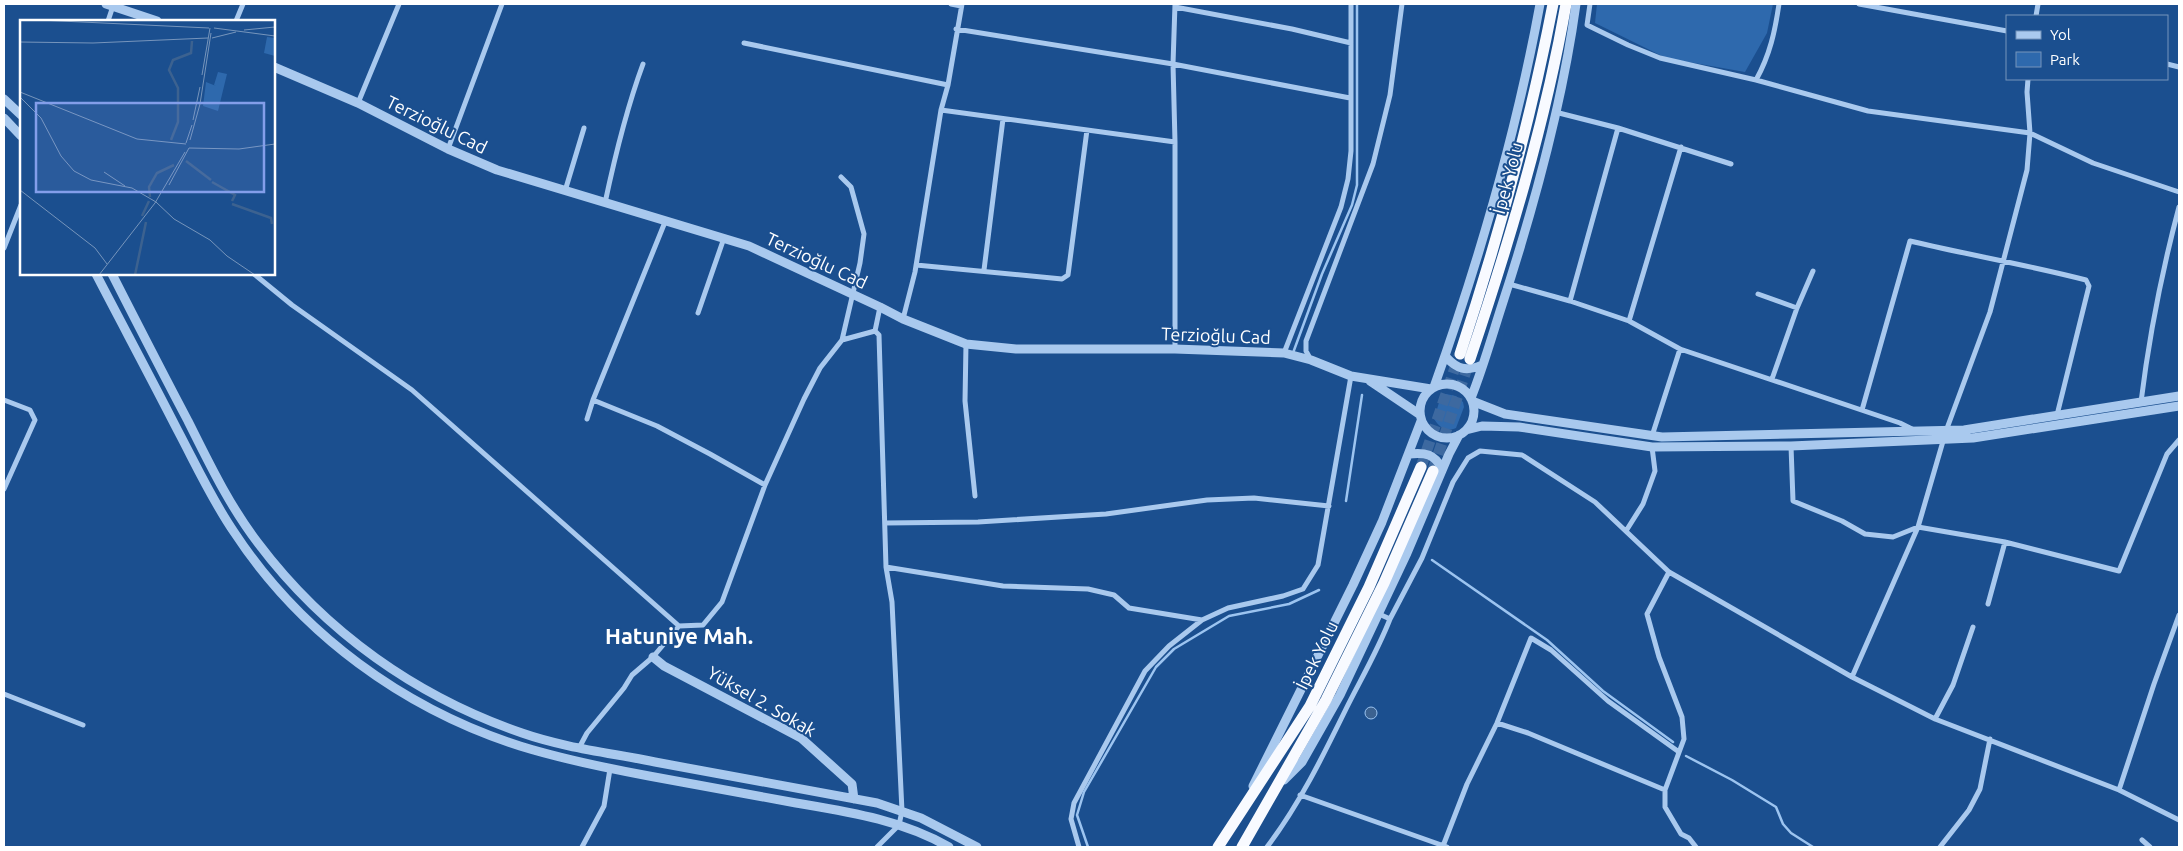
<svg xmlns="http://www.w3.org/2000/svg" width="2183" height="851" font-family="Ubuntu,sans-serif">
	<rect width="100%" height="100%" fill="#1b4f8f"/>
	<path fill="#2e69ad" d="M 1597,4 L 1773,4 L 1767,33 L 1745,72 L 1666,58 L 1595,23 Z
		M 1446,394 L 1456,396 L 1463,402 L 1464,407 L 1456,428 C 1446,432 1440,428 1434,419 L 1441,396 Z"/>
	<path fill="#3c6290" stroke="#9cc4f0" d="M1365 713a6 6 0 1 1 12 0a6 6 0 1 1-12 0Z"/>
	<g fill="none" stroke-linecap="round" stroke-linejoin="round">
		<path stroke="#9cc4f0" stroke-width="2.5" d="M 1293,353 L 1322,274 L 1352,205 L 1357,185 L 1357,4
			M 1346,501 L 1362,395
			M 1432,560 L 1547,640 L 1603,691 L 1673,742
			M 1686,756 L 1732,780 L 1776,807 L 1783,824 L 1791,833 L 1813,847
			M 1088,847 L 1077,815 L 1084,792 L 1156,667 L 1174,649 L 1229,616 L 1289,604 L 1319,590"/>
		<path stroke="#3d69a0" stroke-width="11" stroke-dasharray="11 5.5" stroke-linecap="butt" d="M 1421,467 L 1459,356
			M 1433,470 L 1470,359"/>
		<path stroke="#a9c9ee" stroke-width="5" d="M 951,4 L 961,6
			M 1175,4 L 1173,64 L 1175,142 L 1175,349
			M 1590,4 L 1587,25 L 1628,45 L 1660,58 L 1756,80 L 1868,111 L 2030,133 L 2093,163 L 2179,192
			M 1859,4 L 2007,31
			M 1175,7 L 1292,29 L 1351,43
			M 2036,16 L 2038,4
			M 108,21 L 113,6
			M 236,21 L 243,4
			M 956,29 L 1173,64 L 1350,98
			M 744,43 L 948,85
			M 2167,64 L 2179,67
			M 1756,80 C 1770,55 1775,31 1779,4
			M 358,103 L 399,4
			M 941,110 L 1175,142
			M 1555,112 L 1618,128 L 1731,164
			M 448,149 L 502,4
			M 565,191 L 584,128
			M 605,203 C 615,156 626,110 643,64
			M 665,222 L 593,400 L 657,426 L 710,454 L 765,485
			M 4,248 L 21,205
			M 916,265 L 1062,279 L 1068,275 L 1087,130
			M 984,270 L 1003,119
			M 254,274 L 292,305 L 412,390 L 679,626
			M 1509,284 L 1570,301 L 1629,321 L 1680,349 L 1900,423 L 1914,430
			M 1758,294 L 1797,308
			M 1570,301 L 1618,128
			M 698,313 L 724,238
			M 903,319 L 915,272 L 941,110 L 948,85 L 962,4
			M 1629,321 L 1681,147
			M 875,331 L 879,335 L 886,567 L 892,602 L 902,811 L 899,825 L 877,847
			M 842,340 L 875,331 L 880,307
			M 966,344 L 965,401 L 975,496
			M 1284,353 L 1341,207 L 1348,179 L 1351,151 L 1351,4
			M 1311,360 L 1306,351 L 1306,341 L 1373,164 L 1390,95 L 1402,4
			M 1772,379 L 1797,308 L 1813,271
			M 4,400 L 30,410 L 35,420 L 4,489
			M 2141,402 C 2149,337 2162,271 2179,207
			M 1862,410 L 1910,241 C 1969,255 2028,265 2086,280 L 2089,286 L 2057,415
			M 587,419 L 593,400
			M 1652,436 L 1680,349
			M 1791,446 L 1793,501 L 1842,521 L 1865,534 L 1893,537 L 1918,527 L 2005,542 L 2119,571 L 2167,454 L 2179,440
			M 885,523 L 978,522 L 1106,514 L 1207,500 L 1254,498 L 1329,506
			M 1626,531 L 1643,504 L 1655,471 L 1652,447
			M 886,567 L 1003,586 L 1088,589 L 1114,595 L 1129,608 L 1202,620
			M 1669,572 L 1647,614 L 1659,657 L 1682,717 L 1684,739 L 1665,790 L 1665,807 L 1681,834 L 1689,838 L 1696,847
			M 1988,604 L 2005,542
			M 1379,614 L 1390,619 L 1422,558 L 1453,482 L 1468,458 L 1480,451 L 1522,455 L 1595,502 L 1669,572 L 1852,677 L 1935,719 L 2119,790 L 2179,820
			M 1852,677 L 1918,527 L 1946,431 L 1990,312 L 2027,170 L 2030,133 L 2027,92 L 2028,79
			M 4,694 L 83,725
			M 1935,719 L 1953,685 L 1973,627
			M 1497,723 L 1528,733 L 1665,790
			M 579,748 L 587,733 L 624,688 L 632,675 L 653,657 L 679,626 L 703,625 L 722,602 L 765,485 L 804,399 L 820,368 L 842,340 L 860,263 L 864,234 L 851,187 L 841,177
			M 2119,790 L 2154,684 L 2179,615
			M 1300,795 L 1447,847
			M 2142,840 L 2150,847
			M 1443,846 L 1467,784 L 1497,723 L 1531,638 L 1551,650 L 1608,701 L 1679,752
			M 582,847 L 604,806 L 610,769
			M 1079,847 L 1071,819 L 1074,803 L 1145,671 L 1169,646 L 1202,620 L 1228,608 L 1283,596 L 1303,589 L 1318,565 L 1351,376
			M 1267,847 C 1299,805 1323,756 1346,709 C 1361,679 1378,650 1390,619
			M 1940,847 L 1969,810 L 1980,789 L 1990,739"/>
		<path stroke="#a9c9ee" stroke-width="9" d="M 106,4 L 157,21
			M 274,67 L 358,103 L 448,149 L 497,170 L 749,246 L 880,307 L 903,319 L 966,344 L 1016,349 L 1175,349 L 1284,353 L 1311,360 L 1351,376 L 1431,389
			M 4,99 L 21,115
			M 4,118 L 21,136
			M 96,274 C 123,326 151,378 178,431 C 196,465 212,500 234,532 C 301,634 404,709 520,746 C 562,759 606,768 649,776 C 698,785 747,794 796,803 C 849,812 902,820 949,847
			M 112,274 C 137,323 162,372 188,421 C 209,463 229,505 258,543 C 325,632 417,697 522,733 C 565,748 611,753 655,762 C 729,775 803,789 877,803 L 921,818 L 977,847
			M 1446,357 C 1457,369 1466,372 1482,365
			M 1370,381 L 1419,414
			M1420 411a27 27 0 1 1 54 0a27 27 0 1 1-54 0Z
			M 1434,387 C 1479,261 1516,135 1540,4
			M 1471,398 C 1483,368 1492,336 1502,305 C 1534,207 1562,106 1576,4
			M 1472,401 L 1505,414 L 1662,437 L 1964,430 L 2179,396
			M 1466,430 L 1482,426 L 1519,427 L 1652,447 L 1791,446 L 1973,438 L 2179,406
			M 1409,454 C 1425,452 1435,454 1442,469
			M 653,657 L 664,666 L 801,738 L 852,784 L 854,799
			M 1284,780 L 1302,762 L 1340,695 L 1407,553 L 1449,454 L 1459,435
			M 1253,786 L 1353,585 L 1382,522 L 1421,421"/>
		<path stroke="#f8faff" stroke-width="11" d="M 1460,354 C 1498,239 1530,123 1553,4
			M 1470,359 C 1509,243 1545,124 1566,4
			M 1218,847 L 1310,706 L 1369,587 L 1421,467
			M 1242,847 L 1326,700 L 1384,583 L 1433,471"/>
	</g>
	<g text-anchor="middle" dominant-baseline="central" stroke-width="4" stroke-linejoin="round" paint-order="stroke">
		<g font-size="18" fill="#fff" stroke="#1b4f8f">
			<text transform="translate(437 124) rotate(26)">Terzioğlu Cad</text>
			<text transform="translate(1507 178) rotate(-75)">İpek Yolu</text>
			<text transform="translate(817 260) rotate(25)">Terzioğlu Cad</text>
			<text transform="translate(1216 335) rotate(2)">Terzioğlu Cad</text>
			<text transform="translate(1316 655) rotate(-64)">İpek Yolu</text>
			<text transform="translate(762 701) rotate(30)">Yüksel 2. Sokak</text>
		</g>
		<g font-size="22" font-weight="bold" fill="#fff" stroke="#1b4f8f">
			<text x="679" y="635">Hatuniye Mah.</text>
		</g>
	</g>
	<g transform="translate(20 20)">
		<rect width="255" height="255" fill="#1b4f8f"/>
		<path d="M 247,17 L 255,18 L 255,36 L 244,33 ZM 198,52 L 207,54 L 198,91 L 183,86 L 186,62 L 196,66 L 194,65 Z" fill="#2e69ad"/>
		<path fill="none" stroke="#3c6290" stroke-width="2.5" d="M 151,120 L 158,102 L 158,68 L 149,50 L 153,40 L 171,33 L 172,21M 166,141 L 191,160M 192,162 L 215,175 L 212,181M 130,177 L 129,167 L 137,153 L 154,145M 212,184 L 251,198 L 252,204M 122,196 L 129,181M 115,255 L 126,202"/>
		<path fill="none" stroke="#7695bc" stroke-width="1" d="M 19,0 L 189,8M 194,8 L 255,16M 224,10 L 255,7M 192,18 L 216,12M 0,22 L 73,23 L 188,18M 182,55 L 190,8M 0,72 L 117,119 L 166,124M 0,77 L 21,98 L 41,136 L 54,151 L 71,160 L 112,168 L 136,182M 173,100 L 180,67M 170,120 L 180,84 L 191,13M 166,123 L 172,105M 169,128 L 219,129 L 255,124M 84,152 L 105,166M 149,165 L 169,128M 0,170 L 75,228 L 87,244M 136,182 L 154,199 L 190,220 L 207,236 L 235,255M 79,255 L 135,183 L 165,132"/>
		<path fill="#839eea" fill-opacity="0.15" stroke="#839eea" stroke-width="2.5" d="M 16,83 L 244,83 L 244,172 L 16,172 Z"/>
		<rect width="255" height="255" fill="none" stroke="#fff" stroke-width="2.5"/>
	</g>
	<rect width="2183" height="851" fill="none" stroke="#ffffff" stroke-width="10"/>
	<rect x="2006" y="15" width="162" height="65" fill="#1b4f8f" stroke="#7695bc"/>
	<rect x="2016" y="31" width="25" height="8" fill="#a9c9ee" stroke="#7695bc"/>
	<text x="2050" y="40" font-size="15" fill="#ffffff">Yol</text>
	<rect x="2016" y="52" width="25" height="15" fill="#2e69ad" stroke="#7695bc"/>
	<text x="2050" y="65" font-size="15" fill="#ffffff">Park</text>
</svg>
